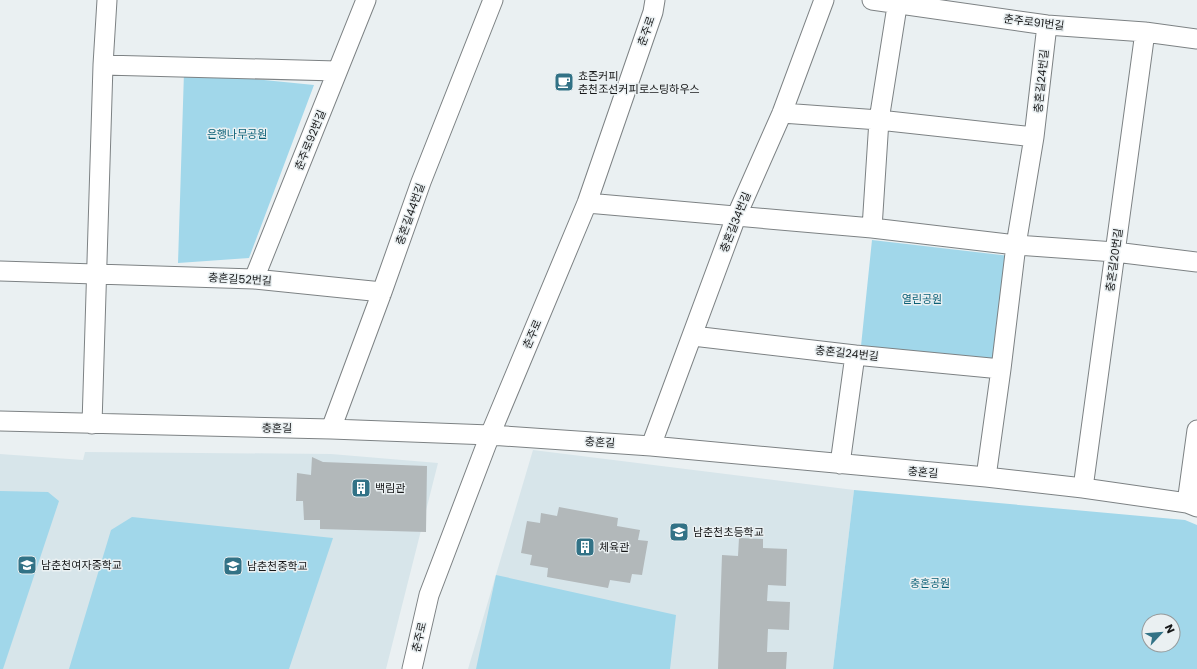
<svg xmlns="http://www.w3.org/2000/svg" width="1197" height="669" font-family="Poppins,'Noto Sans KR',sans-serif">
	<rect width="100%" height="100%" fill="#eaf0f2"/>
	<path fill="#d7e5ea" d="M 533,450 L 854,490 L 833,669 L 468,669 Z
		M 85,452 L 331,454 L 438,463 L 386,669 L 0,669 L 0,454 L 83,460 Z"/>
	<path fill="#a1d7ea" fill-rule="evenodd" d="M 184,72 L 314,85 L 249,258 L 178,263 Z
		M 872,240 L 1010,256 L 998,359 L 861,346 Z
		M 854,490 L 1185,520 L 1197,525 L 1197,669 L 833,669 ZM 1149,621 L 1173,621 L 1173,645 L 1149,645 Z
		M 0,491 L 48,492 L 59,501 L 3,669 L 0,669 Z
		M 132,517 L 333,538 L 289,669 L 69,669 L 111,530 Z
		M 496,575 L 676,615 L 670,669 L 476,669 Z"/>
	<path fill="#b2b8ba" d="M 312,457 L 323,462 L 427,466 L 426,532 L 320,529 L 320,520 L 304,520 L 303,501 L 296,501 L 297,473 L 311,475 Z
		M 559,507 L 618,518 L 617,526 L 640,530 L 638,540 L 648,541 L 642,575 L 632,574 L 630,583 L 610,580 L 608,588 L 547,577 L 548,568 L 530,565 L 532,555 L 521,553 L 527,521 L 540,523 L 541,513 L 557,516 Z
		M 739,538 L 763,539 L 763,548 L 787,549 L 786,586 L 768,585 L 767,601 L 790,602 L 789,630 L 768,629 L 767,652 L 787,652 L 786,669 L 718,669 L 722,555 L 738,556 Z"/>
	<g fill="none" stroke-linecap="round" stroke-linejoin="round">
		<g stroke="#7d8284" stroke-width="21">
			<path id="minor" d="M 872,0 L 1047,25 L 1145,32 L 1197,39
				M 103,65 L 337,71
				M 782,113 L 879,120 L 1034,137
				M 587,203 L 872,228 L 1016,245 L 1115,252 L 1197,262
				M 872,228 L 879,120 L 898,0
				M 0,271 L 254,279 L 382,292
				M 254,279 L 366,0
				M 693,336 L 855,355 L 1001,369
				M 0,421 L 331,429 L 490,435 L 651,446 L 986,477 L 1083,488 L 1187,503 L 1197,507
				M 92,424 L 103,65 L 107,0
				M 331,429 L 382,292 L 421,182 L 493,0
				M 651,446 L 736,217 L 782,113 L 824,0
				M 840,464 L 855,355
				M 986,477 L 1001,369 L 1016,245 L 1034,137 L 1047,25
				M 1083,488 L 1145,32
				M 1187,503 L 1197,430
				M 412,669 L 429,595 L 490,435 L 587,203 L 653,12 L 655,0"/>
		</g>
		<use href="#minor" stroke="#fff" stroke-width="19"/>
	</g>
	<defs>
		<g id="cafe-square" transform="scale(1)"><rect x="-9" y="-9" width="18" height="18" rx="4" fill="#327286" stroke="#eaf0f2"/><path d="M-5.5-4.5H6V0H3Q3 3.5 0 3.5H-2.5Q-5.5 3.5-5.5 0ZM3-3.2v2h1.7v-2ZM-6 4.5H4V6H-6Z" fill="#fff"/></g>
		<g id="building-square" transform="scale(1)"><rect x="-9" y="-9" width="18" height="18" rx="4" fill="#327286" stroke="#eaf0f2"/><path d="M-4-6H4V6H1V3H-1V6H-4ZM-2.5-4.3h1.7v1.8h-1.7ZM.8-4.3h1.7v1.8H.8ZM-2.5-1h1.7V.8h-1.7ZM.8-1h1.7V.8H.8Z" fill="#fff"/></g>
		<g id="school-square" transform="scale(1)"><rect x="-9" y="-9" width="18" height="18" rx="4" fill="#327286" stroke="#eaf0f2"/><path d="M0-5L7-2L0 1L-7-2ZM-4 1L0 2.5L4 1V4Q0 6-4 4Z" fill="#fff"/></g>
	</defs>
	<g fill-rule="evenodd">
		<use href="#cafe-square" x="564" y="82"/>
		<use href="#building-square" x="361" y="488"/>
		<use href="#school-square" x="679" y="532"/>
		<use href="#building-square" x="585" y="547"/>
		<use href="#school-square" x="27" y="565"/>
		<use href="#school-square" x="233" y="566"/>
	</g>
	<g text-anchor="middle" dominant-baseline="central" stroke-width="3" stroke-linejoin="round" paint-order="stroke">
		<g font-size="11" fill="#171819" stroke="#eaf0f2">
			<text transform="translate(1034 22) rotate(7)">춘주로91번길</text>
			<text transform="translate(646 31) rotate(-71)">춘주로</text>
			<text transform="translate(1041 81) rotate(-84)">충혼길24번길</text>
			<text transform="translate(310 140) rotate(-68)">춘주로92번길</text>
			<text transform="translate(410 214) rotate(-70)">충혼길44번길</text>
			<text transform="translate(735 222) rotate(-68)">충혼길34번길</text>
			<text transform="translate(1114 260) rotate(-82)">충혼길20번길</text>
			<text transform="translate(240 279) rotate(3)">충혼길52번길</text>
			<text transform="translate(532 334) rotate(-67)">춘주로</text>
			<text transform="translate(847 353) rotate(6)">충혼길24번길</text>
			<text transform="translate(277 428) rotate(1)">충혼길</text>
			<text transform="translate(600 442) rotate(4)">충혼길</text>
			<text transform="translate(923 472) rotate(5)">충혼길</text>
			<text transform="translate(419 637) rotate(-77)">춘주로</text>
		</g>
		<g font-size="11" fill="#171819" stroke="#eaf0f2" text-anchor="start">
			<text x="578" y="76">쵸즌커피<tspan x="578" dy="13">춘천조선커피로스팅하우스</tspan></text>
			<text x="375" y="488">백림관</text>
			<text x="693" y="532">남춘천초등학교</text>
			<text x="599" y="547">체육관</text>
			<text x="41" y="565">남춘천여자중학교</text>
			<text x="247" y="566">남춘천중학교</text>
		</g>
		<g font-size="11" fill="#0b6077" stroke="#eaf0f2">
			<text x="237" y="134">은행나무공원</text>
			<text x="922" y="299">열린공원</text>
			<text x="930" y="583">충혼공원</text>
		</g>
	</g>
	<g transform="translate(1161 633) rotate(64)"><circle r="19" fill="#eaf0f2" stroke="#969a9b"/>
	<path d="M0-3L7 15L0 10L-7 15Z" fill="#327286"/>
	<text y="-6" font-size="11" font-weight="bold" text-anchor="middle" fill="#171819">N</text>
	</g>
</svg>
